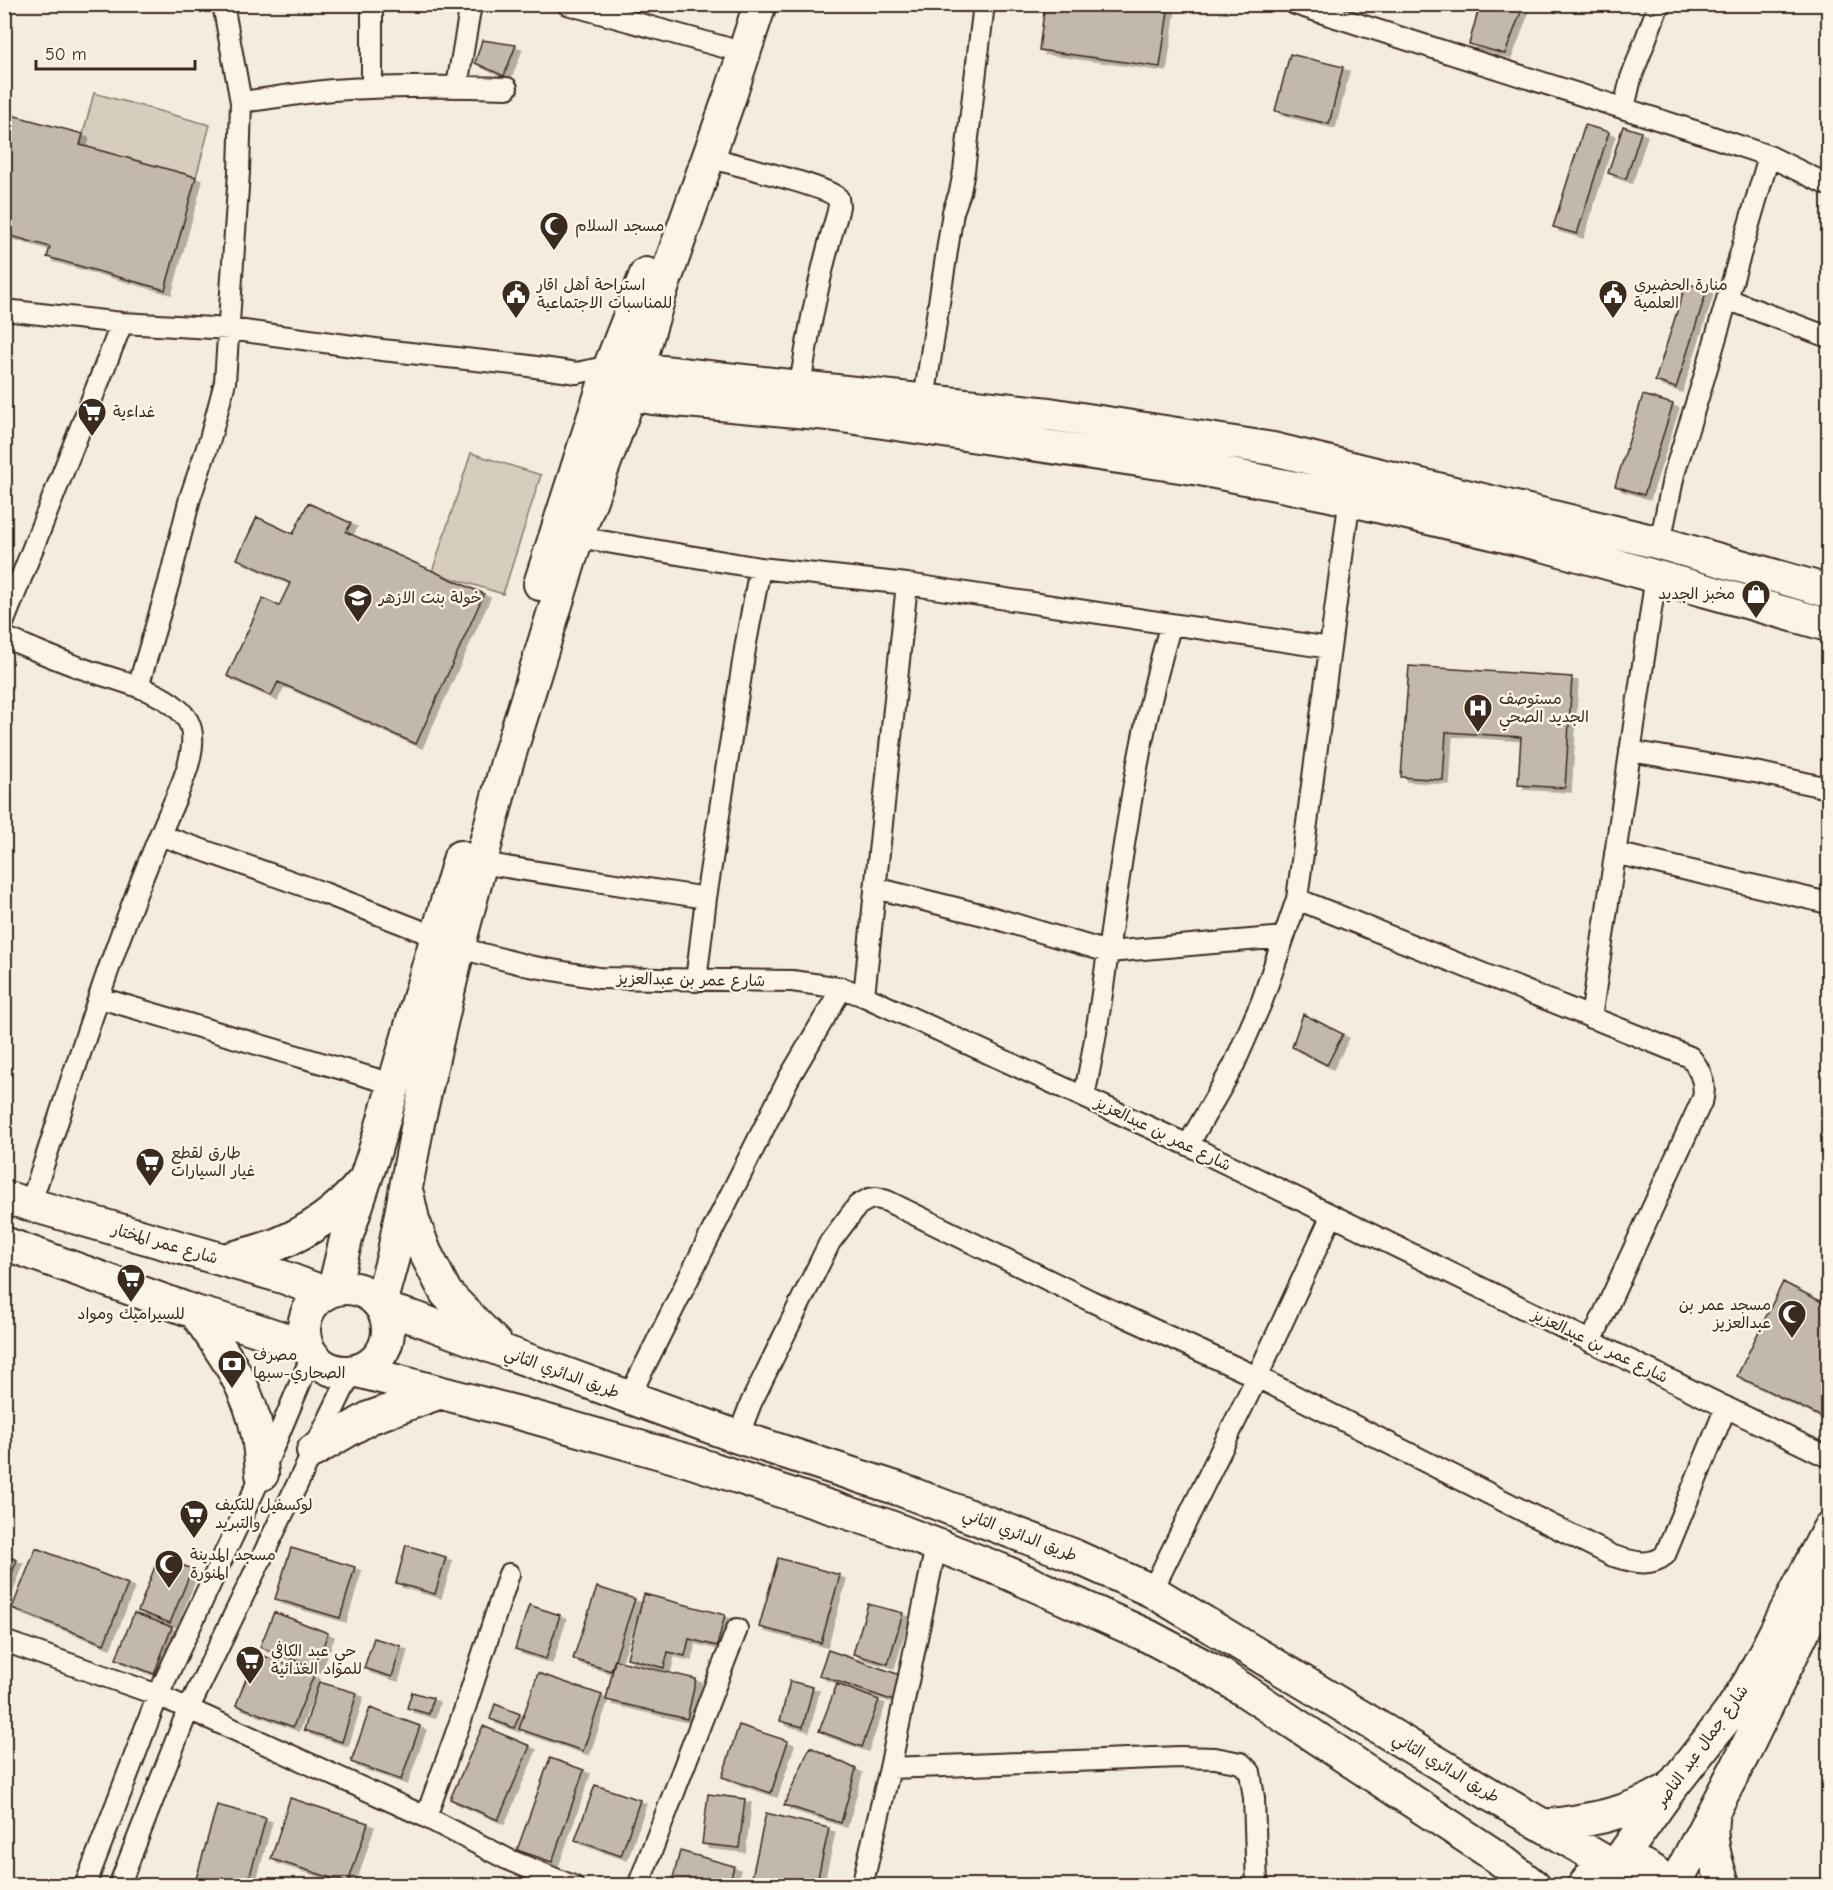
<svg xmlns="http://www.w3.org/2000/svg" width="1833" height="1890" font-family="'Comic Neue','Playpen Sans Arabic',sans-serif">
	<defs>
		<filter id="shadow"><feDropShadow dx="6" dy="4" stdDeviation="0" flood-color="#0004"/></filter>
	</defs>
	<rect width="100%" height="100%" fill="#f4eddd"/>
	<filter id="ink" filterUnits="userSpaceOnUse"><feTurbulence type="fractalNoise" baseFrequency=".0167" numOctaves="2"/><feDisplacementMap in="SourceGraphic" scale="12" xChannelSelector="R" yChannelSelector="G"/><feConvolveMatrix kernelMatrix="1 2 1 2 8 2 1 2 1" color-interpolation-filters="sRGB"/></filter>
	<g filter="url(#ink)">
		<path fill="#d6cdbd" stroke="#887c6e" stroke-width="1.5" d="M 94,93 L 210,125 L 196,177 L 80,145 Z
			M 471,453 L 541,475 L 503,594 L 432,572 Z"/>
		<path fill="#c3b9aa" stroke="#3b2a1e" stroke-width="1.5" filter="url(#shadow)" d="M 1045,4 L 1169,4 L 1160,67 L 1039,50 Z
			M 1480,4 L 1524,4 L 1505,54 L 1469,44 Z
			M 482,40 L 516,45 L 504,76 L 475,63 Z
			M 1290,54 L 1343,67 L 1329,124 L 1275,111 Z
			M 4,113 L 83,134 L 80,145 L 196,177 L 165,290 L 47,257 L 50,247 L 4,234 Z
			M 1585,125 L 1609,132 L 1577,234 L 1553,227 Z
			M 1623,126 L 1641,132 L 1626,179 L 1608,173 Z
			M 1686,283 L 1707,290 L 1676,388 L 1655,381 Z
			M 1643,395 L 1673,404 L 1644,495 L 1615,486 Z
			M 308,503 L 351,523 L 346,532 L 484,594 L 416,744 L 278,682 L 271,696 L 227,676 L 263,598 L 279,606 L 290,583 L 237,559 L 257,517 L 293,534 Z
			M 1409,666 L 1572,677 L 1565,788 L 1518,785 L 1521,737 L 1446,732 L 1443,780 L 1401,777 Z
			M 1303,1014 L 1343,1034 L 1327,1065 L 1292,1047 Z
			M 1783,1282 L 1828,1305 L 1828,1420 L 1737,1376 Z
			M 406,1545 L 446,1557 L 435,1594 L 396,1583 Z
			M 36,1548 L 128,1584 L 104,1644 L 12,1608 Z
			M 291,1548 L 355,1567 L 340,1618 L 275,1599 Z
			M 4,1555 L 17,1560 L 4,1594 Z
			M 159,1556 L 192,1569 L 170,1623 L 138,1611 Z
			M 778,1558 L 840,1575 L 821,1643 L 759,1627 Z
			M 597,1587 L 635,1599 L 611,1671 L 573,1659 Z
			M 644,1594 L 725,1615 L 717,1646 L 689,1639 L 685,1656 L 668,1652 L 664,1668 L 627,1658 Z
			M 868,1604 L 903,1613 L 888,1664 L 853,1654 Z
			M 529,1605 L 560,1615 L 546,1659 L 515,1649 Z
			M 274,1612 L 328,1633 L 315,1668 L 260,1647 Z
			M 134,1613 L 172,1627 L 154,1674 L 116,1659 Z
			M 374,1638 L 401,1646 L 392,1677 L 364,1668 Z
			M 828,1650 L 903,1676 L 894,1701 L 819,1675 Z
			M 256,1653 L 314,1675 L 293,1727 L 236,1705 Z
			M 615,1660 L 696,1679 L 687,1719 L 606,1700 Z
			M 538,1673 L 602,1695 L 583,1751 L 519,1729 Z
			M 790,1681 L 813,1687 L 803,1727 L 780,1721 Z
			M 319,1682 L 357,1693 L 342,1742 L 304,1730 Z
			M 837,1684 L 879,1700 L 862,1747 L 819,1731 Z
			M 412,1692 L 433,1698 L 429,1714 L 407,1708 Z
			M 495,1704 L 520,1714 L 514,1728 L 490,1719 Z
			M 370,1708 L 420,1726 L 401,1780 L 351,1762 Z
			M 739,1725 L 788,1741 L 771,1793 L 722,1777 Z
			M 483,1726 L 530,1746 L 498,1820 L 450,1799 Z
			M 810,1747 L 856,1769 L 841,1823 L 784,1805 Z
			M 550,1758 L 584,1770 L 552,1862 L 517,1850 Z
			M 595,1785 L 640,1800 L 621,1856 L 575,1840 Z
			M 708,1794 L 745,1799 L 739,1848 L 702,1844 Z
			M 290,1798 L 368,1823 L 348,1883 L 271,1859 Z
			M 217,1805 L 266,1818 L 247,1886 L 194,1886 Z
			M 766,1813 L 829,1828 L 816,1886 L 750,1886 Z
			M 680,1851 L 734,1866 L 729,1886 L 671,1886 Z"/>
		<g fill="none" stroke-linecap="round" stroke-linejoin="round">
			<g stroke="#3b2a1e" stroke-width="24">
				<path id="street" d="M 567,4 L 727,48
					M 1295,4 L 1704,134 L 1769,156 L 1828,185
					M 457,86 L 471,4
					M 372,88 L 372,4
					M 241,102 C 272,98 302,93 333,90 C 391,86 449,86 507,88
					M 1624,108 L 1631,78 L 1659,4
					M 708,157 C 731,164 827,186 838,198 L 839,206 L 837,215 C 820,271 809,328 800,386
					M 1727,299 L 1828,337
					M 4,310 L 122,323 L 230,329 L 382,350 L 522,365 L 577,373 L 610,366
					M 924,400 L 953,212 L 960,192 L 964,171 L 984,4
					M 577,537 L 760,568 L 907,584 L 1330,648
					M 1660,543 L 1674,474 L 1704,378 L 1769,156
					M 4,621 L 122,323
					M 4,637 C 31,648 57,660 84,669 C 116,681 170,690 188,721 C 202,746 178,792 168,816 C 113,942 74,1075 30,1205
					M 138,687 L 169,582 L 190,498 L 210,439 L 225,382 L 239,172 L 241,102 L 223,4
					M 1630,751 L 1760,773 L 1828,788
					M 160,835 L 324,893 L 475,952 L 529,966 L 599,978 L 792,981 L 842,988 L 864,996 L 1188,1145 L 1828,1457
					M 1615,853 L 1828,903
					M 480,863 L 706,898
					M 875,888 L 984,915 L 1108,952 L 1284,937
					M 1297,899 L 1690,1057 C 1700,1069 1706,1082 1703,1098 L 1591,1342
					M 696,981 L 706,898 L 746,643 L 760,568
					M 864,996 L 907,584
					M 100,998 L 393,1084
					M 1591,1018 L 1656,576
					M 1084,1096 C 1095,1048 1101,1000 1108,952 C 1124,842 1139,731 1171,624
					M 1188,1145 L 1233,1067 L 1262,1001 L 1297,899 L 1351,489
					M 629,1397 L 789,1078 L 842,988
					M 738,1437 L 751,1403 L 830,1242 L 858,1205 L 869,1199 L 877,1198 L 887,1201 L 1091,1301 L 1257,1377 L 1613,1556 C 1631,1561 1649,1568 1665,1555 L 1726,1407
					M 1152,1591 L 1257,1377 L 1332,1215
					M 4,1641 L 158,1695 L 426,1817 L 507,1859 L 573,1886
					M 890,1768 L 1180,1757 L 1215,1758 L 1241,1763 L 1250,1772 L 1254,1798 L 1257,1886
					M 426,1817 L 463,1714 L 509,1574
					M 85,1886 L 158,1695 L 262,1474 L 312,1355
					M 119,1886 L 188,1710 L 351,1373
					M 638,1886 L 737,1629
					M 862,1886 L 890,1768 L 936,1546"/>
			</g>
			<g stroke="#3b2a1e" stroke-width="36">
				<path id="primary" d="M 617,367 L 1049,414 L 1273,449 L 1660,543 L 1828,591
					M 610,391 L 653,398 L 829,414 L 1200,469 L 1326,494 L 1543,545 L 1828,625
					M 540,584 L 610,366 L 646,274
					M 4,1197 L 283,1277 L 325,1293
					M 408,1197 L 413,1220 L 425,1252 L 446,1293 L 496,1344
					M 4,1243 L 195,1312 L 242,1325 L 306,1346
					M 224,1260 C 242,1255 261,1251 278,1244 C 310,1231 340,1209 362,1183
					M304 1330a42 42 0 1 1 84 0a42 42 0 1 1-84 0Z
					M 334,1289 L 347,1235 L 375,1150 L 460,857
					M 380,1304 L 393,1257 L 418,1123 L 459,945 L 506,766 L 577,537 L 630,395 L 659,297 L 730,96 L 760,4
					M 384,1309 L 418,1319 L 503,1351 L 738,1437 L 899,1489 L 1070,1554 L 1152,1591 L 1501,1801 L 1609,1864
					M 195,1312 C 222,1350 250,1389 258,1436 C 260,1449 261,1461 262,1474
					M 358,1371 L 519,1413 L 689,1461 L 885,1525 L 1001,1570 L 1148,1636 L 1221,1675 L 1497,1857 L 1534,1886
					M 313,1451 L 369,1418 L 438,1393
					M 1713,1813 C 1708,1836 1716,1864 1724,1886
					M 1545,1826 C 1591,1820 1625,1815 1666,1791
					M 1618,1862 L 1670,1789 L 1729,1714 L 1750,1681 L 1828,1530
					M 1584,1886 C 1598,1860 1635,1855 1657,1874 C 1660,1877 1663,1882 1665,1886
					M 1674,1886 L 1743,1755 L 1828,1580"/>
			</g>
			<use href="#street" stroke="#fcf5e5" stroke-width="20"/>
			<use href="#primary" stroke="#fcf5e5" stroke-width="32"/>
		</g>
	</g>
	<defs>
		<g id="mosque-pin" transform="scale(1.5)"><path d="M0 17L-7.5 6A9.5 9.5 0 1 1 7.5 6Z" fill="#3b2a1e" stroke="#fcf5e5"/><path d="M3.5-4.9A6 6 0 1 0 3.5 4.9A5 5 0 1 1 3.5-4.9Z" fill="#fff"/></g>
		<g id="civic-pin" transform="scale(1.5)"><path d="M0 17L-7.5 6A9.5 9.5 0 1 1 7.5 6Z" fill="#3b2a1e" stroke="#fcf5e5"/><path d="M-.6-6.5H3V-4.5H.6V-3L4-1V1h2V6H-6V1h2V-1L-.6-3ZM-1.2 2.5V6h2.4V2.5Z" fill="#fff"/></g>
		<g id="supermarket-pin" transform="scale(1.5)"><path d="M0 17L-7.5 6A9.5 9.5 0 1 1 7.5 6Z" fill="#3b2a1e" stroke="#fcf5e5"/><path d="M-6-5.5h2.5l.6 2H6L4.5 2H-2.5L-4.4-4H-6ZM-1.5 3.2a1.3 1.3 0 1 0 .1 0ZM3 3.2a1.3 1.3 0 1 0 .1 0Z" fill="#fff"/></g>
		<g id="shop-pin" transform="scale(1.5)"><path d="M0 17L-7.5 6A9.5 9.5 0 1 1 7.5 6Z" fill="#3b2a1e" stroke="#fcf5e5"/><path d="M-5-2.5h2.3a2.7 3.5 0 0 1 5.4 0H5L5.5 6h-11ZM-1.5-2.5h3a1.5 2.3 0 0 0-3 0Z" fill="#fff"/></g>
		<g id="school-pin" transform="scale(1.5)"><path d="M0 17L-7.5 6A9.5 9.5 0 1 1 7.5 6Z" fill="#3b2a1e" stroke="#fcf5e5"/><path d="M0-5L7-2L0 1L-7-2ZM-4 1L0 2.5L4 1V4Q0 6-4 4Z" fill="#fff"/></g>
		<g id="hospital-pin" transform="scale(1.5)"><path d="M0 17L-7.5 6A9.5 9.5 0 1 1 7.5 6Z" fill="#3b2a1e" stroke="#fcf5e5"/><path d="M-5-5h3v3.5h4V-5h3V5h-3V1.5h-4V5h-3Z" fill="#fff"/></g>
		<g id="bank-pin" transform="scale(1.5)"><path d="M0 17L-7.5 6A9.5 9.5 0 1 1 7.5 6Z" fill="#3b2a1e" stroke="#fcf5e5"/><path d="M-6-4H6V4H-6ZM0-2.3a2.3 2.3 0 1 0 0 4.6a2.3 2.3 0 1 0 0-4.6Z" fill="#fff"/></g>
	</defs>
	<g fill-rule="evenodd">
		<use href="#mosque-pin" x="554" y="226"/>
		<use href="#civic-pin" x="516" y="294"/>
		<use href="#civic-pin" x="1613" y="294"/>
		<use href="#supermarket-pin" x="92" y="412"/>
		<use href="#shop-pin" x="1756" y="594"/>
		<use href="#school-pin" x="358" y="598"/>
		<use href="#hospital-pin" x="1478" y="708"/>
		<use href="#supermarket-pin" x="150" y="1162"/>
		<use href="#supermarket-pin" x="131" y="1278"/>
		<use href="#mosque-pin" x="1792" y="1314"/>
		<use href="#bank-pin" x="232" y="1364"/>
		<use href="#supermarket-pin" x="194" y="1514"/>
		<use href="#mosque-pin" x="169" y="1564"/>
		<use href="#supermarket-pin" x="250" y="1660"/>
	</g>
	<g text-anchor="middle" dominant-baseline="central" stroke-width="5" stroke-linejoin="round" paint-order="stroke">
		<g font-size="16" fill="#3b2a1e" stroke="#fcf5e5" text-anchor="start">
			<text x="575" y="226">مسجد السلام</text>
			<text x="537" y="285">استراحة أهل اقار<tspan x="537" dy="18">للمناسبات الاجتماعية</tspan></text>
			<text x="1634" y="285">منارة الحضيري<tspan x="1634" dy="18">العلمية</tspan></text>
			<text x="113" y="412">غداءية</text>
			<text x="1735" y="594" text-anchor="end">مخبز الجديد</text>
			<text x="379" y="598">خولة بنت الازهر</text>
			<text x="1499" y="699">مستوصف<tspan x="1499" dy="18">الجديد الصحي</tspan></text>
			<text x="171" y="1153">طارق لقطع<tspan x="171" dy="18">غيار السيارات</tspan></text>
			<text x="1771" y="1305" text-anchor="end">مسجد عمر بن<tspan x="1771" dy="18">عبدالعزيز</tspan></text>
			<text x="131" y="1314" text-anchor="middle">للسيراميك ومواد</text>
			<text x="253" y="1355">مصرف<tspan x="253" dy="18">الصحاري-سبها</tspan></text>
			<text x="215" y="1505">لوكسفيل للتكيف<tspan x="215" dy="18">والتبريد</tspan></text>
			<text x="190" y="1555">مسجد المدينة<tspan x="190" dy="18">المنورة</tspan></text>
			<text x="271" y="1651">حي عبد الكافي<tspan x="271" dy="18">للمواد الغذائية</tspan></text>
		</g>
		<g font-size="16" fill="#3b2a1e" stroke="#fcf5e5">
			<text transform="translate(691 980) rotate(1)">شارع عمر بن عبدالعزيز</text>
			<text transform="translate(1163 1134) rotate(26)">شارع عمر بن عبدالعزيز</text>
			<text transform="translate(165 1244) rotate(16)">شارع عمر المختار</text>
			<text transform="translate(1600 1346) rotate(26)">شارع عمر بن عبدالعزيز</text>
			<text transform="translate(562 1373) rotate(20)">طريق الدائري الثاني</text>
			<text transform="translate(1020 1535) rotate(21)">طريق الدائري الثاني</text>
			<text transform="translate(1702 1746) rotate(-54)">شارع جمال عبد الناصر</text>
			<text transform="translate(1446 1768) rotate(31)">طريق الدائري الثاني</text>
		</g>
	</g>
	<rect width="1833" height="1890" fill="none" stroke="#fcf5e5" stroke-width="24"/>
	<rect x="12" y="12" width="1809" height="1866" fill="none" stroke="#3b2a1e" stroke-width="2" filter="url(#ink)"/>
	<path d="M36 60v9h159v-9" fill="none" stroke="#3b2a1e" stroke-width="3"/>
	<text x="45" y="60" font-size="18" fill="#3b2a1e" stroke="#fcf5e5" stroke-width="4.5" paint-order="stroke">50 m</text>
</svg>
